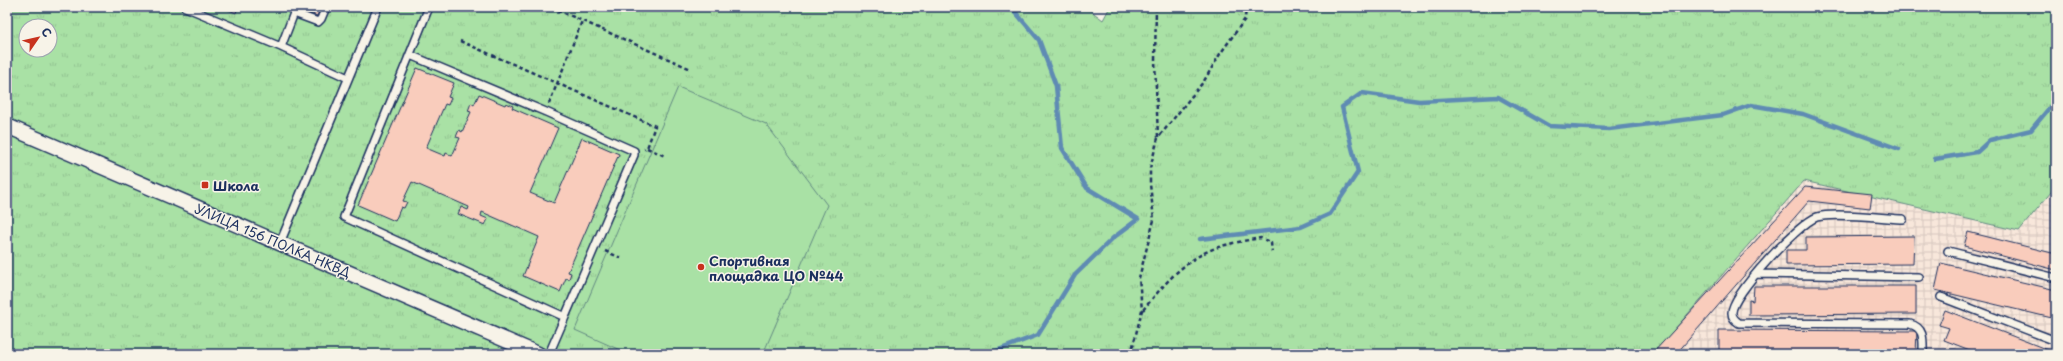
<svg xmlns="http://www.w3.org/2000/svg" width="2063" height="361" font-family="'Playpen Sans',sans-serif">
	<defs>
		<pattern id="industrial-grid" width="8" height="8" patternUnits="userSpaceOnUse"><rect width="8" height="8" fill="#f8e7db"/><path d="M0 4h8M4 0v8" fill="none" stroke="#d4c6be"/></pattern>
		<pattern id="grass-tufts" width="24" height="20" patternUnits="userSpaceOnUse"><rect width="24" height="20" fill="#a9e1a5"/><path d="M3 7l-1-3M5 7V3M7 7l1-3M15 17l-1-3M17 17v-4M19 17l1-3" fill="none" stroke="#91c190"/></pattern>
	</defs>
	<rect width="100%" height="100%" fill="#f7f3e8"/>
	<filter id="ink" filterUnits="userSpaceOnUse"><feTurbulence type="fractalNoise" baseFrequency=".025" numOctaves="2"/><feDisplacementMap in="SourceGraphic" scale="8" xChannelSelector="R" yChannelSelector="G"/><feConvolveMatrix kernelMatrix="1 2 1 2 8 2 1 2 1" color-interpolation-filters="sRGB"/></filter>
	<g filter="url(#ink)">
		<path fill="url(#industrial-grid)" d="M 1804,181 L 2019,231 L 2056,186 L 2056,354 L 1653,354 Z"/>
		<path fill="url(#grass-tufts)" stroke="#628882" fill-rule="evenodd" d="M 7,7 L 1086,7 L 1103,20 L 1110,7 L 2056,7 L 2056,186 L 2019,231 L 1804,181 L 1653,354 L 7,354 ZM 26,26 L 50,26 L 50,50 L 26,50 Z"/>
		<path fill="#a9e1a5" stroke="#628882" d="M 678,87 L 766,124 L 827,205 L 763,354 L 629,354 L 575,330 Z"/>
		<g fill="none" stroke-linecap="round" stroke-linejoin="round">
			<path stroke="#5e8bb3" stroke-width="4.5" d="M 1935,159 L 1977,152 L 1990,140 L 2031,130 L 2056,100
				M 1200,239 L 1301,227 L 1330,214 L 1358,172 L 1342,107 L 1362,93 L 1419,101 L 1498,97 L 1549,126 L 1609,129 L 1723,115 L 1751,105 L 1803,114 L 1899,149
				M 988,354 L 1038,335 L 1075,275 L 1113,238 L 1138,219 L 1087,188 L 1062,148 L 1056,86 L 1039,40 L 1011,7"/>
		</g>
		<path fill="#f9ccbc" stroke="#1b2f5e" d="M 222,7 L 238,7 L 236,13 Z
			M 296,7 L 321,7 L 317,16 Z
			M 417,68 L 454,83 L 448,97 L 451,98 L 448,105 L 445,104 L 426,148 L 445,156 L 446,153 L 452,156 L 460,138 L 456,137 L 459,130 L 462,132 L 471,112 L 468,111 L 471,103 L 474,105 L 479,94 L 505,105 L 506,103 L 513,106 L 512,108 L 558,128 L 530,193 L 554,203 L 582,138 L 619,154 L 568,272 L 571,273 L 569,279 L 566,278 L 560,292 L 523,276 L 539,237 L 482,212 L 481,216 L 488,219 L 485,225 L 458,214 L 461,207 L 468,210 L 469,207 L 412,182 L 403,201 L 407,202 L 404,208 L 401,207 L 395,221 L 358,205 Z
			M 1805,187 L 1872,194 L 1870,208 L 1809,201 L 1676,354 L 1652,354 Z
			M 1968,232 L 2056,254 L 2056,270 L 1964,246 Z
			M 1914,236 L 1913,264 L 1786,265 L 1786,250 L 1806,250 L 1806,237 Z
			M 1941,263 L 2056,290 L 2056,319 L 1935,290 Z
			M 1754,286 L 1916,286 L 1916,314 L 1749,315 L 1749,300 L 1753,301 Z
			M 1945,310 L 2056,353 L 2056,354 L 1980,354 L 1944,340 L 1949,328 L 1939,325 Z
			M 1719,330 L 1917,331 L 1916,354 L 1719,354 Z"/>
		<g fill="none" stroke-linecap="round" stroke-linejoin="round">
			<g stroke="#1b2f5e" stroke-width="10">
				<path id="lane" d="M 185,7 L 281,47 L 348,78
					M 429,7 L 344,217 L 565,317 L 549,354
					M 281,47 L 294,13 L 318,22 L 321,19 L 326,7
					M 410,55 L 546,112 L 634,151 L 634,155 L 565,317
					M 1903,219 C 1883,218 1834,212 1817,217 C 1800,222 1731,295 1732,313 C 1732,318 1735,320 1739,323 L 1910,324 C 1925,328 1923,340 1923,354
					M 280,243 L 378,7
					M 1948,251 L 2056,278
					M 1756,274 L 1919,277
					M 1941,297 L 2056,341
					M 1953,354 L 1954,354"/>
			</g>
			<g stroke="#1b2f5e" stroke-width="17">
				<path id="street" d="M 7,126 L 538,354"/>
			</g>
			<path stroke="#1b2f5e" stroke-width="2.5" stroke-dasharray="4 3" stroke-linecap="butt" d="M 551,7 L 691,69
				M 1156,7 L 1155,60 L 1158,138
				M 460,41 L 655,126 L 647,148 L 644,149
				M 549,104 L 582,21
				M 647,148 L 665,156
				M 605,251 L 621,258
				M 1143,310 C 1165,283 1187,256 1222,246 C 1235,242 1249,240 1261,238 L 1271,243 L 1272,252
				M 1131,354 L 1142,310 L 1139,278 L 1154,220 L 1150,184 L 1150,168 L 1158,138 L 1204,81 L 1220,54 L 1245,19 L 1246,7"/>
			<use href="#lane" stroke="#f7f3e8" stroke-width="7"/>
			<use href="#street" stroke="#f7f3e8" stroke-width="14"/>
		</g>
	</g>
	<g fill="#c8321e" stroke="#f7f3e8" stroke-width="1.5">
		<rect x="201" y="181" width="8" height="8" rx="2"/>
		<circle cx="701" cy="267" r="4"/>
	</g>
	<g text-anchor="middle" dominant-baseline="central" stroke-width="3" stroke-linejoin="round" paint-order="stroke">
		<g font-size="13" font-weight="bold" fill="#1b2f5e" stroke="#f7f3e8" text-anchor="start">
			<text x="213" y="185">Школа</text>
			<text x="709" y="260">Спортивная<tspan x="709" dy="15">площадка ЦО №44</tspan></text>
		</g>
		<g font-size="13" fill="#1b2f5e" stroke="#f7f3e8">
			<text transform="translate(273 240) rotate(23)">УЛИЦА 156 ПОЛКА НКВД</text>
		</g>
	</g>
	<rect width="2063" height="361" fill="none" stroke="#f7f3e8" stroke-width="24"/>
	<rect x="12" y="12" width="2039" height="337" fill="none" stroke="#1b2f5e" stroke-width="1.5" filter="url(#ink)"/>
	<g transform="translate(38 38) rotate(56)"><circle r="19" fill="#f7f3e8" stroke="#9fa5b1"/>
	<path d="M0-3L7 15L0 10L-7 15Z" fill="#c8321e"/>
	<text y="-6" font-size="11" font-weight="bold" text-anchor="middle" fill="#1b2f5e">С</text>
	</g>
</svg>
